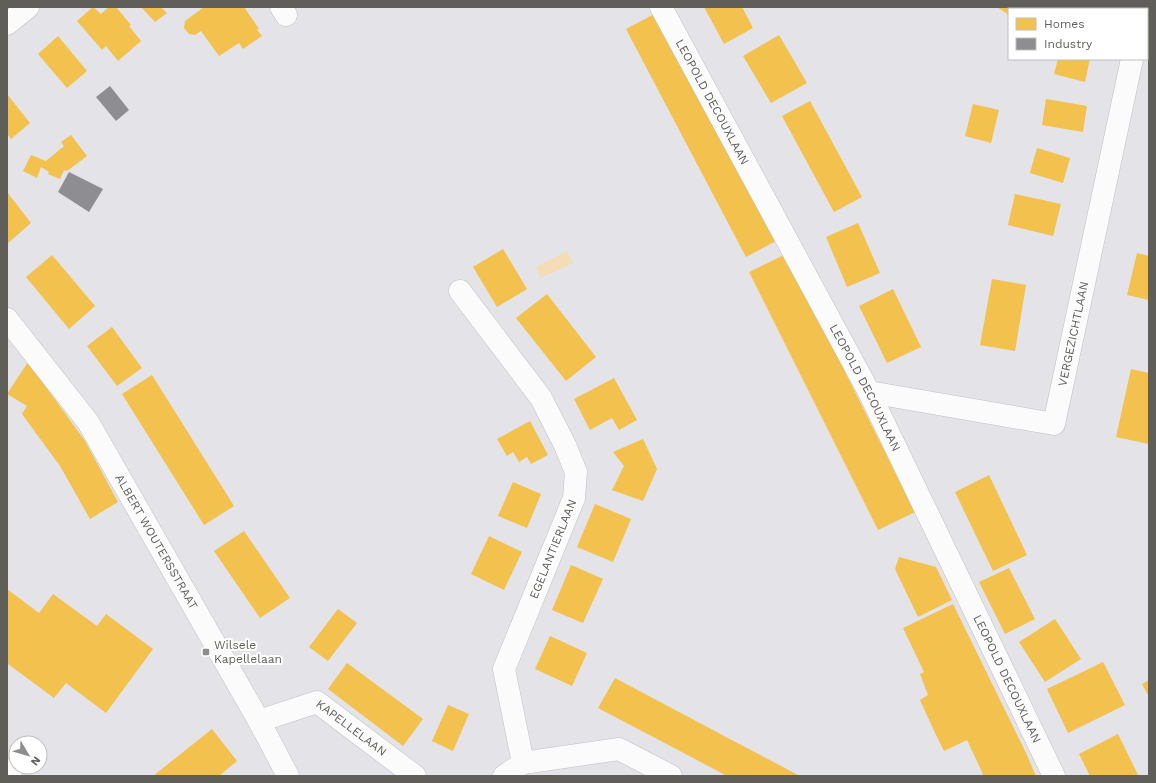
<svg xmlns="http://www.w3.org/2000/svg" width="1156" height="783" font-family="'Work Sans',sans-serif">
	<rect width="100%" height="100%" fill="#e3e3e8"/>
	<path fill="#f3dcb6" d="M 567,251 L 573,263 L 541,278 L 536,267 Z"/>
	<path fill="#f2c14e" d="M 93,7 L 101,14 L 109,7 L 116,7 L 131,25 L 129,26 L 141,41 L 118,61 L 106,46 L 102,50 L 77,21 Z
		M 141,7 L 161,7 L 167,13 L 155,22 Z
		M 204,7 L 244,7 L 259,29 L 257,30 L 262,36 L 243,49 L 239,43 L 219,56 L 201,31 L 195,35 L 189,34 L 184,28 L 185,21 Z
		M 704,7 L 742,7 L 753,28 L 724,44 Z
		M 997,7 L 1016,7 L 1015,9 L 1009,9 L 1009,15 Z
		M 658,12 L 778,240 L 746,257 L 626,29 Z
		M 779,35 L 807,83 L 771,103 L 743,56 Z
		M 58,36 L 87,71 L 67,88 L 38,54 Z
		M 1058,59 L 1090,59 L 1085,82 L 1054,74 Z
		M 7,94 L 30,123 L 11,139 L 7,134 Z
		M 1046,99 L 1087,106 L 1083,132 L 1042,125 Z
		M 810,101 L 862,197 L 834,212 L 782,116 Z
		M 973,104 L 999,110 L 991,143 L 965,136 Z
		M 71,135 L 87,156 L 67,171 L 64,170 L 60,179 L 48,174 L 49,172 L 41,167 L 37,178 L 23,171 L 31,155 L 46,161 L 64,146 L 61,142 Z
		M 1037,148 L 1070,158 L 1063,183 L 1030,173 Z
		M 7,192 L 31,223 L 7,244 Z
		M 1015,194 L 1061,204 L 1053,236 L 1008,225 Z
		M 858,223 L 880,273 L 847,287 L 826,237 Z
		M 503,249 L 527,289 L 497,307 L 473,267 Z
		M 1137,253 L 1149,256 L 1149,300 L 1127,295 Z
		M 786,254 L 915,512 L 878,530 L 749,272 Z
		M 52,255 L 95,306 L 69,329 L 26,277 Z
		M 992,279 L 1026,285 L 1015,351 L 980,345 Z
		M 893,289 L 921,347 L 887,363 L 859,306 Z
		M 547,294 L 596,357 L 566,381 L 516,318 Z
		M 112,327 L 142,368 L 117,386 L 87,346 Z
		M 28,362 L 85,441 L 118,502 L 90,519 L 60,466 L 22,414 L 27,406 L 7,394 Z
		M 1131,369 L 1149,373 L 1149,444 L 1116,437 Z
		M 152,375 L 234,506 L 204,525 L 122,394 Z
		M 614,378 L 637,420 L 619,430 L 612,418 L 590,430 L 574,399 Z
		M 530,421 L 548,455 L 531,464 L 527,457 L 519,462 L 513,452 L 507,456 L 497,439 Z
		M 643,439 L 657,469 L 643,501 L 612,490 L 624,466 L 613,452 Z
		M 989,475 L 1027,555 L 993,571 L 955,492 Z
		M 513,482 L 541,494 L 527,528 L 498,516 Z
		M 595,504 L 631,519 L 613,562 L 577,547 Z
		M 244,531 L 290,598 L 260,618 L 214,551 Z
		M 489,536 L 522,552 L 504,590 L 471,574 Z
		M 899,557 L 936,567 L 952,600 L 918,617 L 895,569 Z
		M 571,565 L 603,579 L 583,623 L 552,610 Z
		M 1009,568 L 1035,619 L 1005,634 L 979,582 Z
		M 7,589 L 39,613 L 53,594 L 97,626 L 106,614 L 153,649 L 106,713 L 66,683 L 54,698 L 8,664 L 7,666 Z
		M 953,604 L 1026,753 L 1036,776 L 980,776 L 983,774 L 967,740 L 944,751 L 936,735 L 920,700 L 928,695 L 920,674 L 924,672 L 903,628 Z
		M 338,609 L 357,623 L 328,661 L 309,647 Z
		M 1055,619 L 1081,659 L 1045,682 L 1019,642 Z
		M 550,636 L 587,653 L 572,686 L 535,669 Z
		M 1103,662 L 1125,705 L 1068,733 L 1047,689 Z
		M 347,663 L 423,719 L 403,746 L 328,689 Z
		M 615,678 L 726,737 L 800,776 L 727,776 L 678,750 L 598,708 Z
		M 1149,680 L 1149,697 L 1142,684 Z
		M 448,705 L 469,714 L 453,751 L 432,741 Z
		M 212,729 L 237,761 L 219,776 L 153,776 Z
		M 1118,734 L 1138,775 L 1090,776 L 1079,754 Z"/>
	<path fill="#8d8d92" d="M 110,86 L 129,110 L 116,121 L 96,97 Z
		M 69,172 L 103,189 L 89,212 L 58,192 Z"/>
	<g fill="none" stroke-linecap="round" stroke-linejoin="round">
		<g stroke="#c1c0c1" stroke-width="23">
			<g id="street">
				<path d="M 281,7 L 286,15"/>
				<path d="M 1139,7 L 1142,9"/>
				<path d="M 7,24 L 28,7"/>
				<path d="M 460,291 L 541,398 L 565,445 L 576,472 L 574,498 L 504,669 L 523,763"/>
				<path id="s1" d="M 7,319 L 88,422 L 259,721 L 288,776"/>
				<path id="s2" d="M 869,392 L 1054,424 L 1132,59"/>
				<path id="s3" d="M 259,721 L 317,702 L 415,776"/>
				<path d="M 7,770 L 11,776"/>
				<path d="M 504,776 L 523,763 L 619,749 L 671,776"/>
			</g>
		</g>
		<g stroke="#c1c0c0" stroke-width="23">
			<g id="secondary">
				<path id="s4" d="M 661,7 L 869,392 L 1054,776"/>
			</g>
		</g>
		<use href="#street" stroke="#fbfbfc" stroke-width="22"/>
		<use href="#secondary" stroke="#fbfbfc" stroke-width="22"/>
	</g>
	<rect fill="#8e8d8b" stroke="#fff" stroke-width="1.5" x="202" y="648" width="8" height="8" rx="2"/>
	<g text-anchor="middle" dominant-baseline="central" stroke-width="4" stroke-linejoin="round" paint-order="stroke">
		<g font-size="12" fill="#605e59" stroke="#fff">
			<text stroke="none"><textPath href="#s4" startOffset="108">LEOPOLD DECOUXLAAN</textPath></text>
			<text stroke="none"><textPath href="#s2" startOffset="280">VERGEZICHTLAAN</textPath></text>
			<text stroke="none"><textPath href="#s4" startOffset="432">LEOPOLD DECOUXLAAN</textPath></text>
			<text stroke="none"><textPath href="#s1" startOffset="269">ALBERT WOUTERSSTRAAT</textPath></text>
			<text transform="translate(553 549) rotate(-68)">EGELANTIERLAAN</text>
			<text stroke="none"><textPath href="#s4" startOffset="756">LEOPOLD DECOUXLAAN</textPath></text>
			<text stroke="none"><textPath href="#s3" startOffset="104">KAPELLELAAN</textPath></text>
		</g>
		<g font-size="12" fill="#605e59" stroke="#fff" text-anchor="start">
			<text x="214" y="645">Wilsele<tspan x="214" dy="14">Kapellelaan</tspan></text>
		</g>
	</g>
	<rect width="1156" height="783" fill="none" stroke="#605e59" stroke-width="16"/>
	<rect x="1008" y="8" width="140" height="52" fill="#ffffff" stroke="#bfbfbd"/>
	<rect x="1016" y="18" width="20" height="12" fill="#f2c14e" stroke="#bfbfbd"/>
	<text x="1044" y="28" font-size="12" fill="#605e59">Homes</text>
	<rect x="1016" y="38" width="20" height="12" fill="#8d8d92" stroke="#bfbfbd"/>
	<text x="1044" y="48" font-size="12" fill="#605e59">Industry</text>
	<g transform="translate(28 755) rotate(128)"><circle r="19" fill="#ffffff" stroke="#bfbfbd"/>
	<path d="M0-3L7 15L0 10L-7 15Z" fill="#8e8d8b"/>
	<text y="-6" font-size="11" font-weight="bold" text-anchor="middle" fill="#605e59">N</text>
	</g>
</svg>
